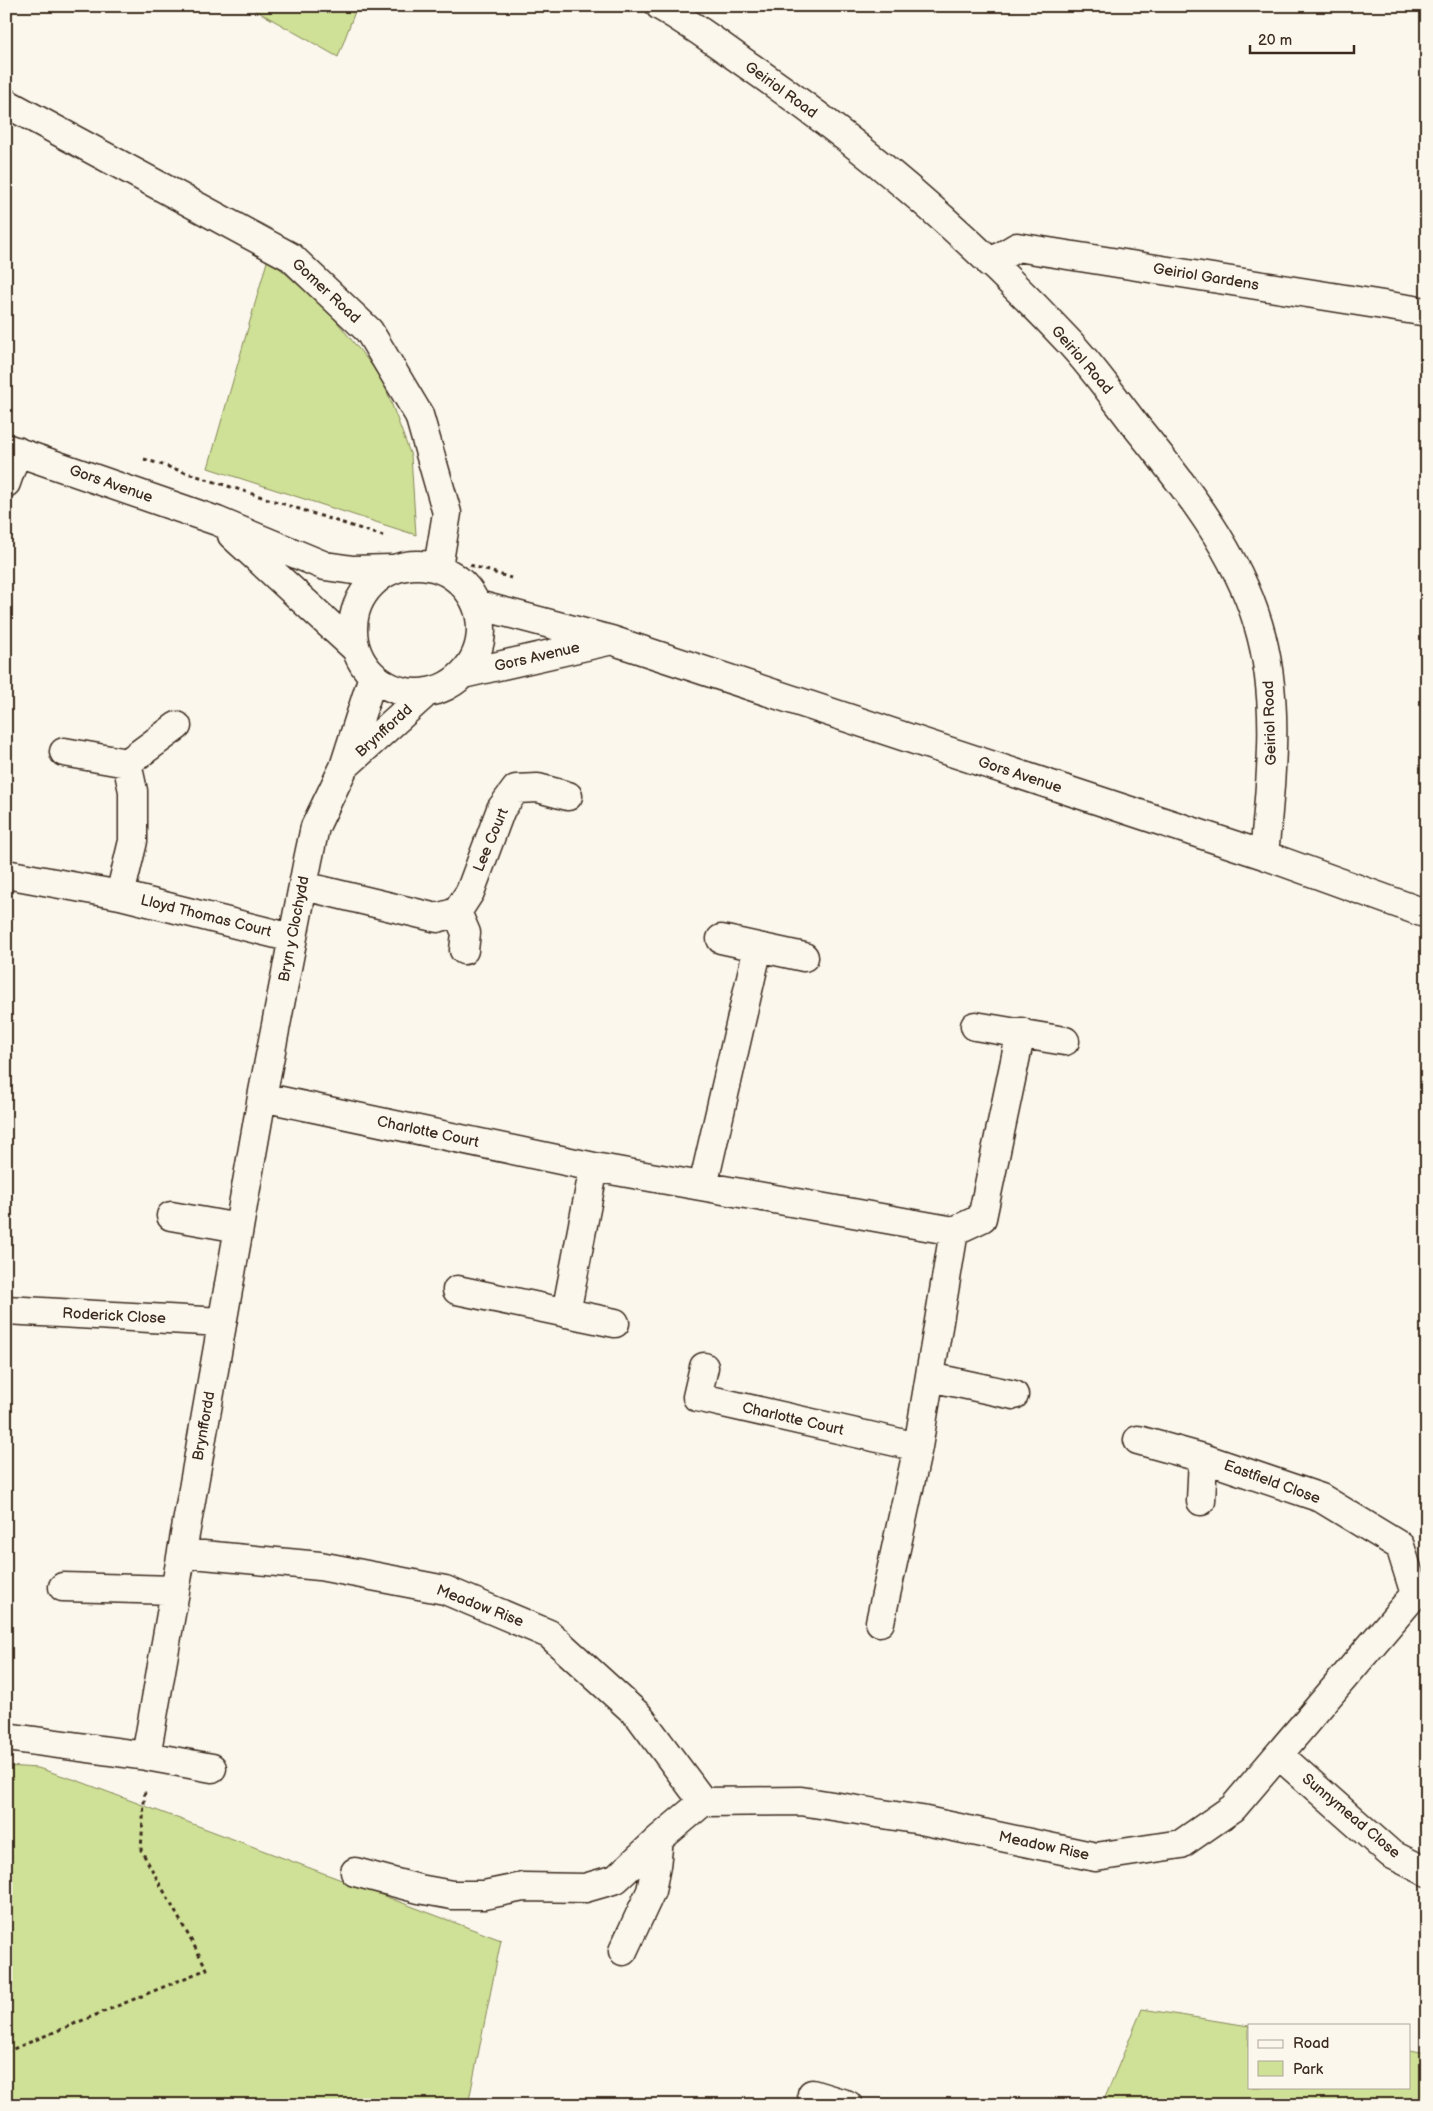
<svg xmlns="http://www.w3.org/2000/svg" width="1433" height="2111" font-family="'Balsamiq Sans',sans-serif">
	<rect width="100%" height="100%" fill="#fbf7ec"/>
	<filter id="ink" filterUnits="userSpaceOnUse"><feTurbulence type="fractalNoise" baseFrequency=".02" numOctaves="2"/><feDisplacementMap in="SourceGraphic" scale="10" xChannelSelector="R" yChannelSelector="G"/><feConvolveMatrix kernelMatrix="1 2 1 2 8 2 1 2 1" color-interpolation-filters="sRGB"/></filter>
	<g filter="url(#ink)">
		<path fill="#cfe196" stroke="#85865a" d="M 248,6 L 357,6 L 338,57 Z
			M 268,258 L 330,313 L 382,378 L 411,456 L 416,535 L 208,468 Z
			M 6,1766 L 38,1768 L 76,1780 L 501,1940 L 468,2105 L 6,2105 Z
			M 1142,2009 L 1249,2026 L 1249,2087 L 1409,2087 L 1409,2050 L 1427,2053 L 1427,2105 L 1102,2105 Z"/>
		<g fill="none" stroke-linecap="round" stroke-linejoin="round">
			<g stroke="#3b2a1e" stroke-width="31">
				<path id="minor" d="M 660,6 C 692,24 722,47 752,68 C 867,148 975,241 1071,344 C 1096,371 1117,402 1140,431 C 1187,489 1236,551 1258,624 C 1281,699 1271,779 1264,855
					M 6,103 L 291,257 L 369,331 L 419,415 L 447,513 L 438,567
					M 990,263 L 1017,247 L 1427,312
					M 6,448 L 217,521 L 325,566 L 353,570 L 391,569
					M 6,483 L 17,451
					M 232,535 L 355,648
					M353 629a64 64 0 1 1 128 0a64 64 0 1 1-128 0Z
					M 478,605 L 611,640 L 1264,855 L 1427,914
					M 463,674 L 608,641
					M 64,752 L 127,763 L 177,726
					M 345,766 L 427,692
					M 6,874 L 120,895 L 292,938
					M 304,886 L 437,918 L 457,912 L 470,892 L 501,809 L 516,789 L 538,788 L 568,796
					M 120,895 L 133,841 L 133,791 L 127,763
					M 457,912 L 466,933 L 464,950
					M 721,939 L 804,957
					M 975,1026 L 1065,1041
					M 262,1097 L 594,1167 L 954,1231 L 982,1218 L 1021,1032
					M 703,1186 L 758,947
					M 171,1216 L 239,1228
					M 457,1290 L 615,1323
					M 6,1310 L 222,1322
					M 566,1313 L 594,1167
					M 704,1367 L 697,1397 L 918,1447
					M 930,1377 L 1014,1395
					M 1138,1440 L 1203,1458 L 1321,1498 L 1400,1546 L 1415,1594
					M 1201,1501 L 1203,1458
					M 182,1553 L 320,1566 L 445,1590 L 549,1634 L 639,1716 L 703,1802
					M 63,1587 L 175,1590
					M 880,1622 L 918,1447 L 954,1231
					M 6,1737 L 146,1756 L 212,1768
					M 1279,1755 L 1391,1854 L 1427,1872
					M 146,1756 L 262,1097 L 308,860 L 315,827 L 344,767 L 373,676
					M 355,1872 L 419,1889 L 452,1895 L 484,1895 L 523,1887 L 585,1888 L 616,1879 L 659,1839 L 703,1802 L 801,1801 L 921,1820 L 1096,1857 L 1181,1844 L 1233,1808 L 1415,1594 L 1427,1590
					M 623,1951 L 651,1891 L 656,1866 L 659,1839
					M 812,2094 L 848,2105"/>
			</g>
			<path stroke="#3b2a1e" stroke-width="3" stroke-dasharray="4 4" stroke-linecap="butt" d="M 144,459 L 383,536
				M 470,565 L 511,578
				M 6,2052 L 207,1969 L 141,1850 L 145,1788"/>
			<use href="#minor" stroke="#fbf7ec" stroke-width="28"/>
		</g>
	</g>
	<g text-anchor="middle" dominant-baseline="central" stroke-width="4" stroke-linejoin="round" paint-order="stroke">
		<g font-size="15" fill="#3b2a1e" stroke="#fbf7ec">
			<text transform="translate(781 90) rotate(36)">Geiriol Road</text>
			<text transform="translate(1206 277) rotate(9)">Geiriol Gardens</text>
			<text transform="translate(326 291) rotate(43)">Gomer Road</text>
			<text transform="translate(1082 360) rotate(49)">Geiriol Road</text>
			<text transform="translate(111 484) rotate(19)">Gors Avenue</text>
			<text transform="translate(537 657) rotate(-13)">Gors Avenue</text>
			<text transform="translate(1270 723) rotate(-92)">Geiriol Road</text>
			<text transform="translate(384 731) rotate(-42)">Brynffordd</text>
			<text transform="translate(1020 775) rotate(18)">Gors Avenue</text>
			<text transform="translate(491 840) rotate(-67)">Lee Court</text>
			<text transform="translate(206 916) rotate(14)">Lloyd Thomas Court</text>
			<text transform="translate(294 929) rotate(-79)">Bryn y Clochydd</text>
			<text transform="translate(428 1132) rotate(12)">Charlotte Court</text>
			<text transform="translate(114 1316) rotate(3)">Roderick Close</text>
			<text transform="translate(793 1419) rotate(13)">Charlotte Court</text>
			<text transform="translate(204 1426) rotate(-80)">Brynffordd</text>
			<text transform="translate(1272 1482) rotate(20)">Eastfield Close</text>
			<text transform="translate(480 1606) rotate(21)">Meadow Rise</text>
			<text transform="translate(1351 1816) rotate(40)">Sunnymead Close</text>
			<text transform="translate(1044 1846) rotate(12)">Meadow Rise</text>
		</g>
	</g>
	<rect width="1433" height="2111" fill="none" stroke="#fbf7ec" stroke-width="25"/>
	<rect x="12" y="12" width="1408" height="2086" fill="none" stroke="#3b2a1e" stroke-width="2" filter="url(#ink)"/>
	<rect x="1248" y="2024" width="162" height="65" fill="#fbf7ec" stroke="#aea59a"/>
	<rect x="1258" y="2040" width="25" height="8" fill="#fbf7ec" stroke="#aea59a"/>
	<text x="1293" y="2048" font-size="15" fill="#3b2a1e">Road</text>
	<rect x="1258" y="2061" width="25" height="15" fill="#cfe196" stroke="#aea59a"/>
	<text x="1293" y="2074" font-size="15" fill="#3b2a1e">Park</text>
	<path d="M1250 45v8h104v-8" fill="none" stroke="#3b2a1e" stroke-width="2.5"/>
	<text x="1258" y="45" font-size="15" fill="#3b2a1e" stroke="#fbf7ec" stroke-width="4" paint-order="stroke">20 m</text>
</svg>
